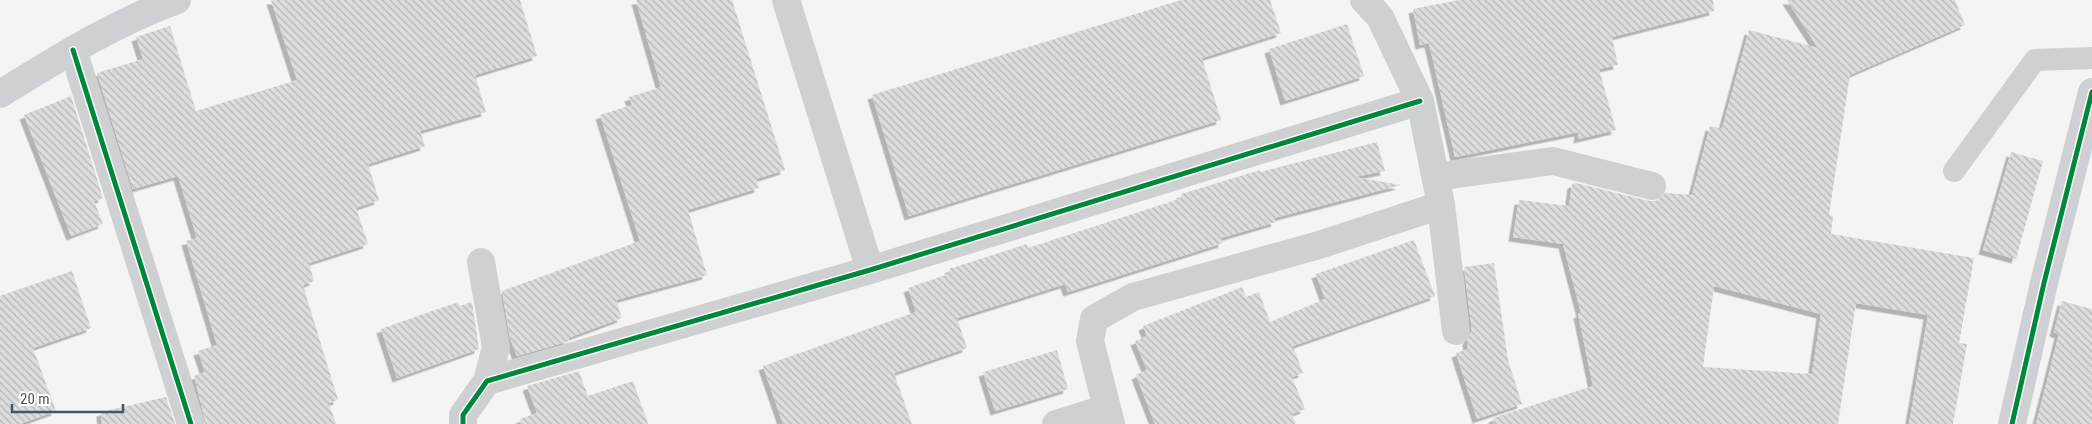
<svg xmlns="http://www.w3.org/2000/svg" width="2092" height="424" font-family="'Roboto Condensed',sans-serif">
	<defs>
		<pattern id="building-back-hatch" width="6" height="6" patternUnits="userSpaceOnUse" patternTransform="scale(1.25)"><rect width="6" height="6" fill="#ddddde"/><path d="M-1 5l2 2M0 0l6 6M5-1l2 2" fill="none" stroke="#b5b6b7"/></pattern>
		<filter id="shadow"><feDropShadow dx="-4.5" dy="4.5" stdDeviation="0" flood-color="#0004"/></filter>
	</defs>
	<rect width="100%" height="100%" fill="#f4f4f4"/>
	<path fill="url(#building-back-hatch)" fill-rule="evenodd" filter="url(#shadow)" d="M 271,0 L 520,0 L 537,56 L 475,75 L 486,112 L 420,131 L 425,146 L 368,164 L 379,200 L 356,208 L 368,244 L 309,263 L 314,281 L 303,285 L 338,400 L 329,403 L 336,424 L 206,424 L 194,376 L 205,372 L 198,351 L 217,345 L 186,241 L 197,238 L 178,176 L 133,189 L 97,73 L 143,59 L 136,37 L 170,26 L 196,111 L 297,80 Z
		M 636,0 L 732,0 L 785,170 L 756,179 L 759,188 L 688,210 L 707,275 L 616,300 L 622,318 L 568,338 L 569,341 L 517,356 L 510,338 L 502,291 L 640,241 L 600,115 L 632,105 L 629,97 L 661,87 Z
		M 1181,0 L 1270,0 L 1281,33 L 1202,58 L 1221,120 L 909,216 L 872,95 Z
		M 1459,0 L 1713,0 L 1714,11 L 1612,37 L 1618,65 L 1599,69 L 1616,130 L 1578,139 L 1579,132 L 1455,157 L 1429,43 L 1420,45 L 1413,9 Z
		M 1787,0 L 1955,0 L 1965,25 L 1850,75 L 1829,215 L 1833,216 L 1831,234 L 1974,258 L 1959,343 L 1967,344 L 1953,424 L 1909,424 L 1928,315 L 1856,303 L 1838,424 L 1494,424 L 1493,418 L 1593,386 L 1578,314 L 1581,313 L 1563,244 L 1513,237 L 1519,200 L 1569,206 L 1572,184 L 1576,183 L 1649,201 L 1657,201 L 1665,193 L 1692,195 L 1710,126 L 1722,129 L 1749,30 L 1818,48 ZM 1714,286 L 1821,314 L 1812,374 L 1703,367 Z
		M 1347,24 L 1364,76 L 1285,101 L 1269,49 Z
		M 71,96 L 103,198 L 94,201 L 103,224 L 71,236 L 24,115 Z
		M 1377,142 L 1385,171 L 1354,177 L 1401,185 L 1274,218 L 1276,222 L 1221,238 L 1223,243 L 1068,292 L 1065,284 L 957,318 L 967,348 L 894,373 L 912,424 L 783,424 L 763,366 L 916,312 L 908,288 L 951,273 L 949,269 L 1027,244 L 1028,248 L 1182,198 L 1181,194 L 1260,170 L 1260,172 Z
		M 2011,152 L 2043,161 L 2016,259 L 1983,250 Z
		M 1414,240 L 1435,296 L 1293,346 L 1303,373 L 1292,377 L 1305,409 L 1292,414 L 1296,424 L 1155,424 L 1136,375 L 1147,370 L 1135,341 L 1147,336 L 1143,326 L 1242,287 L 1246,297 L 1259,292 L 1270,322 L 1325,299 L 1316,274 Z
		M 1494,263 L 1508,360 L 1522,404 L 1477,419 L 1456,353 L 1468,349 L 1467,341 L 1472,330 L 1464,267 Z
		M 72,271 L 91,328 L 33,348 L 56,411 L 20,424 L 0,424 L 0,296 Z
		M 2062,301 L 2092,309 L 2092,424 L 2036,424 L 2059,334 L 2054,332 Z
		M 458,302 L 460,306 L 472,302 L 479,349 L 397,378 L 381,329 Z
		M 1057,350 L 1068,389 L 995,411 L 983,372 Z
		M 579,371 L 588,396 L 633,381 L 648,424 L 521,424 L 520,419 L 537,413 L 527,386 Z
		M 166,397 L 175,424 L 102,424 L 101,412 Z"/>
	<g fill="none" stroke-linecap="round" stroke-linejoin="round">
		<path stroke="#ced0d2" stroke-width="22" d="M 1954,171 L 2035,60 L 2092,58"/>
		<path stroke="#ced0d2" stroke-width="28" d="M 786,0 L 870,270
			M 1364,0 L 1380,17 L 1420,101 L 1441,205 L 1456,331
			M 73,50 L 191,424
			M 1436,177 L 1553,161 L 1652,186
			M 481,262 L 496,347 L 487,381
			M 463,424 L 463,415 L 487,381 L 870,270 L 1420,101
			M 1056,424 L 1107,408
			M 1111,424 L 1090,341 L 1094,319 L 1133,297 L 1319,245 L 1441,205"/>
		<path stroke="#ced0d4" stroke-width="28" d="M 0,94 C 57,59 114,23 177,0
			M 2012,424 L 2044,283 L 2092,92"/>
		<g stroke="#fff" stroke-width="8">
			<path id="cycleway" d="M 73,50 L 191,424
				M 463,424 L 463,415 L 487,381 L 870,270 L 1420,101
				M 2012,424 L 2044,283 L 2092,92"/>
		</g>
		<use href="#cycleway" stroke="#00873e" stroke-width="5"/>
	</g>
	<path d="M12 404v8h111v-8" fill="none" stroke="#4a5661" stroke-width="2.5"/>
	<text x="20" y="404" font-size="15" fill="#4a5661" stroke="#ffffff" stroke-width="4" paint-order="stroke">20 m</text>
</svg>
